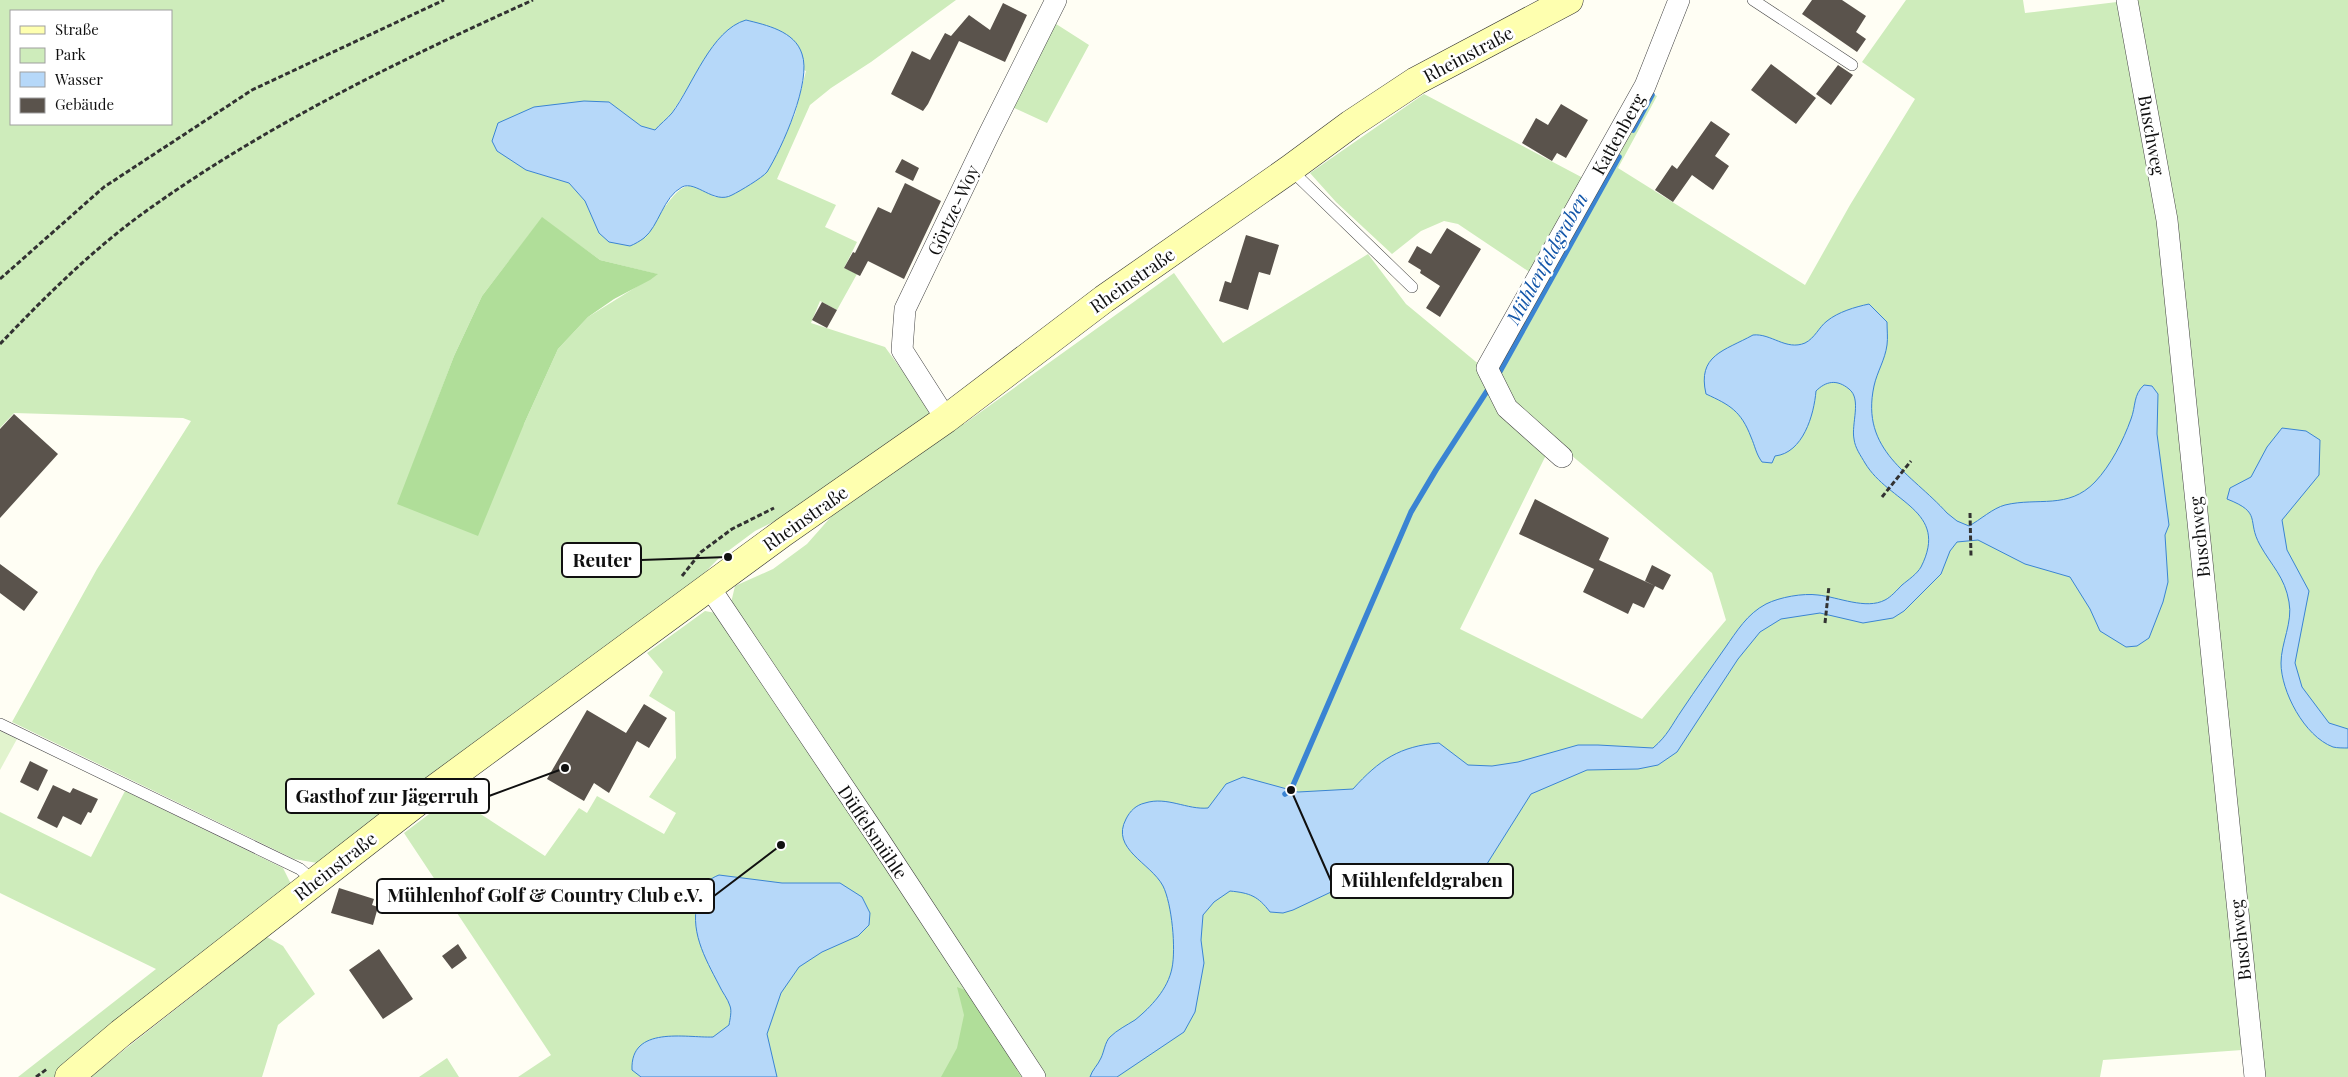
<svg xmlns="http://www.w3.org/2000/svg" width="2348" height="1077" font-family="'Playfair Display',serif">
	<rect width="100%" height="100%" fill="#fffef4"/>
	<path fill="#ceecbb" fill-rule="evenodd" d="M 0,0 L 956,0 L 871,62 L 831,88 L 810,105 L 777,179 L 836,205 L 825,227 L 857,242 L 844,268 L 857,274 L 837,310 L 820,301 L 811,323 L 885,347 L 920,395 L 950,404 L 818,500 L 755,531 L 720,557 L 673,605 L 323,864 L 294,859 L 12,722 L 97,569 L 191,421 L 183,418 L 14,413 L 0,428 ZM 11,11 L 171,11 L 171,124 L 11,124 ZM 721,36 L 806,71 L 795,114 L 766,173 L 715,197 C 708,193 698,186 690,186 C 675,184 653,226 645,238 L 599,233 L 585,201 L 569,183 L 526,170 L 609,102 L 641,126 L 655,130 L 671,114 ZM 542,218 L 600,260 L 657,274 L 588,317 L 558,349 L 524,424 L 398,504 L 454,356 L 482,296 Z
		M 1906,0 L 2023,0 L 2025,13 L 2117,2 L 2158,222 L 2242,1050 L 2103,1060 L 2100,1077 L 1043,1077 L 730,607 L 735,586 L 773,569 L 807,544 L 845,501 L 959,418 L 964,424 L 1174,273 L 1223,343 L 1368,254 L 1406,304 L 1481,366 L 1548,451 L 1460,629 L 1642,719 L 1726,620 L 1712,573 L 1528,419 L 1495,372 L 1649,92 L 1657,96 L 1618,168 L 1805,285 L 1850,205 L 1915,99 L 1862,62 Z
		M 2135,0 L 2348,0 L 2348,1077 L 2263,1077 Z
		M 1053,22 L 1089,45 L 1047,123 L 1010,106 Z
		M 1424,94 L 1585,179 L 1534,275 L 1458,224 L 1444,221 L 1421,231 L 1392,254 L 1336,202 L 1310,173 Z
		M 705,611 L 721,614 L 1029,1077 L 518,1077 L 551,1055 L 404,833 L 453,796 L 545,856 L 579,808 L 587,813 L 597,796 L 664,834 L 676,813 L 649,797 L 676,758 L 675,712 L 649,696 L 663,672 L 647,653 Z
		M 125,791 L 283,868 L 293,888 L 54,1077 L 18,1077 L 156,969 L 0,893 L 0,812 L 91,857 Z
		M 267,937 L 283,946 L 315,994 L 278,1025 L 262,1077 L 90,1077 Z
		M 447,1058 L 459,1077 L 419,1077 Z"/>
	<path fill="#b0de99" d="M 542,217 L 600,260 L 658,274 L 650,280 L 614,299 L 588,317 L 558,349 L 524,424 L 478,536 L 397,504 L 454,356 L 482,296 Z
		M 957,987 L 970,992 L 1021,1077 L 941,1077 L 957,1048 L 964,1015 Z"/>
	<path fill="#e1f3cd" d="M 0,731 L 17,739 L 0,770 Z"/>
	<path fill="#b6d8f9" stroke="#3a84d3" d="M 746,20 C 766,25 795,31 802,54 C 812,81 782,148 767,172 C 762,178 740,191 732,195 C 714,205 696,180 682,187 C 663,197 659,226 644,238 C 640,241 635,244 630,246 L 609,242 L 599,233 L 585,201 L 569,183 L 526,170 L 497,151 L 492,141 L 498,123 L 534,107 L 584,101 L 609,102 L 641,126 L 655,130 C 660,124 667,119 672,113 C 693,85 711,30 746,20 Z
		M 1869,304 L 1887,322 C 1887,330 1888,338 1887,345 C 1885,360 1877,372 1874,386 C 1860,451 1911,473 1947,513 L 1957,521 L 1969,526 C 1980,520 1993,508 2005,505 C 2038,497 2068,510 2095,482 C 2111,465 2123,441 2131,419 C 2136,406 2133,395 2144,385 L 2152,386 L 2158,394 L 2157,434 L 2169,525 L 2165,535 L 2168,582 L 2163,602 L 2149,638 L 2137,646 L 2126,647 L 2100,631 L 2090,609 L 2070,577 L 2025,564 L 1978,540 L 1957,542 L 1950,551 L 1941,574 L 1904,611 L 1893,618 L 1863,623 L 1820,613 L 1781,619 L 1760,632 L 1738,659 L 1677,752 L 1658,765 L 1638,769 L 1587,770 L 1531,794 L 1485,867 L 1455,879 L 1430,884 L 1397,887 L 1348,884 L 1293,910 L 1283,913 L 1270,912 C 1258,896 1250,893 1230,891 L 1214,902 L 1203,915 L 1201,940 L 1204,963 L 1195,1012 L 1184,1032 L 1117,1077 L 1090,1077 C 1092,1070 1098,1065 1101,1058 C 1104,1052 1105,1042 1110,1037 C 1117,1030 1127,1025 1135,1020 C 1151,1007 1168,989 1172,968 C 1176,949 1172,904 1163,886 C 1151,863 1110,849 1126,819 C 1130,811 1136,805 1145,803 C 1167,796 1187,810 1208,808 L 1226,784 L 1243,777 L 1298,792 L 1353,789 C 1379,760 1400,746 1439,743 L 1468,765 L 1492,766 L 1518,762 L 1578,745 L 1598,745 L 1653,748 C 1668,735 1671,726 1682,710 C 1696,689 1711,668 1725,648 C 1737,631 1747,614 1766,604 C 1780,597 1803,593 1818,595 C 1838,597 1866,610 1885,600 C 1891,597 1897,590 1902,585 C 1908,580 1917,574 1921,567 C 1950,510 1889,503 1865,463 C 1861,456 1855,448 1854,439 C 1851,424 1862,399 1849,389 C 1837,379 1826,381 1816,391 C 1814,415 1803,453 1775,456 L 1772,463 L 1762,462 C 1756,454 1755,446 1751,437 C 1741,411 1730,405 1706,394 C 1697,355 1724,351 1753,335 C 1771,333 1786,351 1805,343 C 1815,338 1819,327 1827,321 C 1838,312 1855,307 1869,304 Z
		M 2282,428 L 2306,431 L 2320,440 L 2319,475 L 2282,520 L 2287,550 L 2309,591 L 2295,663 L 2302,687 L 2329,723 L 2348,729 L 2348,748 C 2343,748 2337,748 2333,747 C 2304,736 2281,691 2281,663 C 2281,643 2293,622 2289,602 C 2285,577 2271,565 2260,545 C 2246,520 2263,513 2227,499 L 2230,488 L 2251,477 L 2267,447 Z
		M 719,875 L 782,883 L 840,883 L 862,897 L 870,913 L 869,925 L 858,936 L 822,952 L 799,967 L 781,993 L 767,1034 L 777,1077 L 641,1077 L 632,1070 C 630,1025 686,1038 713,1037 L 729,1025 C 730,1019 732,1011 730,1006 C 728,999 722,992 719,985 C 705,958 688,929 699,897 C 703,886 708,879 719,875 Z"/>
	<g fill="none" stroke-linecap="round" stroke-linejoin="round">
		<path stroke="#3a84d3" stroke-width="5.5" d="M 1633,130 L 1652,95
			M 1498,375 L 1619,157
			M 1285,794 L 1291,790 L 1411,512 L 1436,470 L 1487,391"/>
	</g>
	<path fill="#5a534c" d="M 1812,0 L 1842,0 L 1866,16 L 1856,32 L 1866,39 L 1857,52 L 1802,14 Z
		M 1003,3 L 1027,15 L 1005,62 L 959,41 L 928,104 L 923,111 L 891,94 L 912,51 L 930,60 L 945,33 L 951,36 L 969,15 L 990,30 Z
		M 1771,64 L 1816,98 L 1796,124 L 1751,90 Z
		M 1838,65 L 1853,75 L 1831,105 L 1816,94 Z
		M 1561,104 L 1588,120 L 1566,158 L 1557,153 L 1552,161 L 1522,143 L 1536,118 L 1548,125 Z
		M 1711,121 L 1730,134 L 1715,156 L 1729,166 L 1713,190 L 1692,175 L 1673,202 L 1655,190 L 1672,165 L 1677,169 Z
		M 902,159 L 919,168 L 913,181 L 895,172 Z
		M 905,183 L 941,201 L 904,279 L 868,261 L 860,276 L 844,268 L 853,252 L 855,253 L 878,207 L 891,213 Z
		M 1447,228 L 1481,249 L 1440,317 L 1426,308 L 1440,286 L 1420,273 L 1421,270 L 1408,262 L 1417,246 L 1431,254 Z
		M 1246,235 L 1279,245 L 1270,275 L 1259,272 L 1248,310 L 1219,301 L 1225,281 L 1231,283 Z
		M 822,302 L 837,310 L 827,328 L 812,320 Z
		M 14,414 L 58,454 L 0,518 L 0,429 Z
		M 1535,499 L 1609,538 L 1599,560 L 1655,586 L 1644,608 L 1633,603 L 1628,614 L 1583,592 L 1594,569 L 1519,534 Z
		M 0,564 L 38,592 L 24,611 L 0,593 Z
		M 1652,565 L 1671,575 L 1663,590 L 1645,581 Z
		M 644,704 L 667,718 L 649,748 L 637,741 L 609,793 L 594,783 L 584,801 L 547,779 L 587,710 L 626,733 Z
		M 30,761 L 48,770 L 38,791 L 20,782 Z
		M 53,785 L 70,793 L 73,788 L 98,799 L 91,813 L 88,812 L 81,825 L 63,816 L 57,828 L 37,818 Z
		M 339,888 L 374,899 L 372,905 L 378,907 L 373,925 L 331,913 Z
		M 458,944 L 467,958 L 452,969 L 442,956 Z
		M 379,949 L 413,999 L 383,1019 L 349,970 Z"/>
	<g fill="none" stroke-linecap="round" stroke-linejoin="round">
		<g stroke="#434343" stroke-width="12">
			<path id="service" d="M 1753,0 L 1852,65
				M 1290,169 L 1412,287
				M 0,724 L 300,869 L 315,882"/>
		</g>
		<g stroke="#434343" stroke-width="22">
			<path id="minor" d="M 2127,0 L 2167,220 L 2255,1077
				M 946,419 L 902,350 L 905,309 L 988,136 L 1056,0
				M 1562,457 L 1507,408 L 1487,368 L 1645,86 L 1679,0
				M 710,588 L 878,838 L 1035,1077"/>
		</g>
		<g stroke="#323232" stroke-width="29">
			<path id="secondary" d="M 69,1077 L 121,1033 L 429,793 L 784,532 L 946,419 L 1104,299 L 1290,169 L 1351,124 L 1416,81 L 1569,0"/>
		</g>
		<path stroke="#323232" stroke-width="3" stroke-dasharray="5 2.5" stroke-linecap="butt" d="M 0,279 L 104,187 L 252,90 L 444,0
			M 0,344 C 44,298 90,252 142,214 C 262,127 398,61 533,0
			M 1882,497 L 1911,461
			M 1970,513 L 1971,557
			M 682,576 L 701,552 L 732,529 L 774,508
			M 1825,623 L 1829,586
			M 36,1077 L 47,1069"/>
		<use href="#service" stroke="#fff" stroke-width="11"/>
		<use href="#minor" stroke="#fff" stroke-width="21"/>
		<use href="#secondary" stroke="#feffaf" stroke-width="28"/>
	</g>
	<g text-anchor="middle" dominant-baseline="central" stroke-width="5" stroke-linejoin="round" paint-order="stroke">
		<g font-size="18" fill="#101010" stroke="#fff">
			<text transform="translate(1468 54) rotate(-28)">Rheinstraße</text>
			<text transform="translate(1618 134) rotate(-61)">Kattenberg</text>
			<text transform="translate(2152 135) rotate(80)">Buschweg</text>
			<text transform="translate(953 210) rotate(-65)">Görtze-Woy</text>
			<text transform="translate(1132 280) rotate(-35)">Rheinstraße</text>
			<text transform="translate(805 518) rotate(-35)">Rheinstraße</text>
			<text transform="translate(2199 537) rotate(-96)">Buschweg</text>
			<text transform="translate(873 832) rotate(56)">Düffelsmühle</text>
			<text transform="translate(335 866) rotate(-38)">Rheinstraße</text>
			<text transform="translate(2240 940) rotate(-96)">Buschweg</text>
		</g>
		<g font-size="19" font-style="italic" fill="#1356a9" stroke="#fff">
			<text transform="translate(1546 258) rotate(-61)">Mühlenfeldgraben</text>
		</g>
	</g>
	<path fill="none" stroke="#101010" stroke-width="2" d="M728 557L641 560M565 768L489 796M1291 790L1331 881M781 845L714 896"/>
	<g fill="#101010" stroke="#fff" stroke-width="2">
		<circle cx="728" cy="557" r="5"/>
		<circle cx="565" cy="768" r="5"/>
		<circle cx="1291" cy="790" r="5"/>
		<circle cx="781" cy="845" r="5"/>
	</g>
	<g fill="#fff" stroke="#101010" stroke-width="2">
		<rect x="562" y="543" width="79" height="34" rx="5"/>
		<rect x="286" y="779" width="203" height="34" rx="5"/>
		<rect x="1331" y="864" width="182" height="34" rx="5"/>
		<rect x="377" y="879" width="337" height="34" rx="5"/>
	</g>
	<g font-size="19" text-anchor="middle" font-weight="bold" fill="#101010">
		<text x="602" y="567">Reuter</text>
		<text x="387" y="803">Gasthof zur Jägerruh</text>
		<text x="1422" y="887">Mühlenfeldgraben</text>
		<text x="545" y="902">Mühlenhof Golf &amp; Country Club e.V.</text>
	</g>
	<rect x="10" y="10" width="162" height="115" fill="#ffffff" stroke="#9f9f9f"/>
	<rect x="20" y="26" width="25" height="8" fill="#feffaf" stroke="#9f9f9f"/>
	<text x="55" y="35" font-size="15" fill="#101010">Straße</text>
	<rect x="20" y="48" width="25" height="15" fill="#ceecbb" stroke="#9f9f9f"/>
	<text x="55" y="60" font-size="15" fill="#101010">Park</text>
	<rect x="20" y="72" width="25" height="15" fill="#b6d8f9" stroke="#9f9f9f"/>
	<text x="55" y="85" font-size="15" fill="#101010">Wasser</text>
	<rect x="20" y="98" width="25" height="15" fill="#5a534c" stroke="#9f9f9f"/>
	<text x="55" y="110" font-size="15" fill="#101010">Gebäude</text>
</svg>
